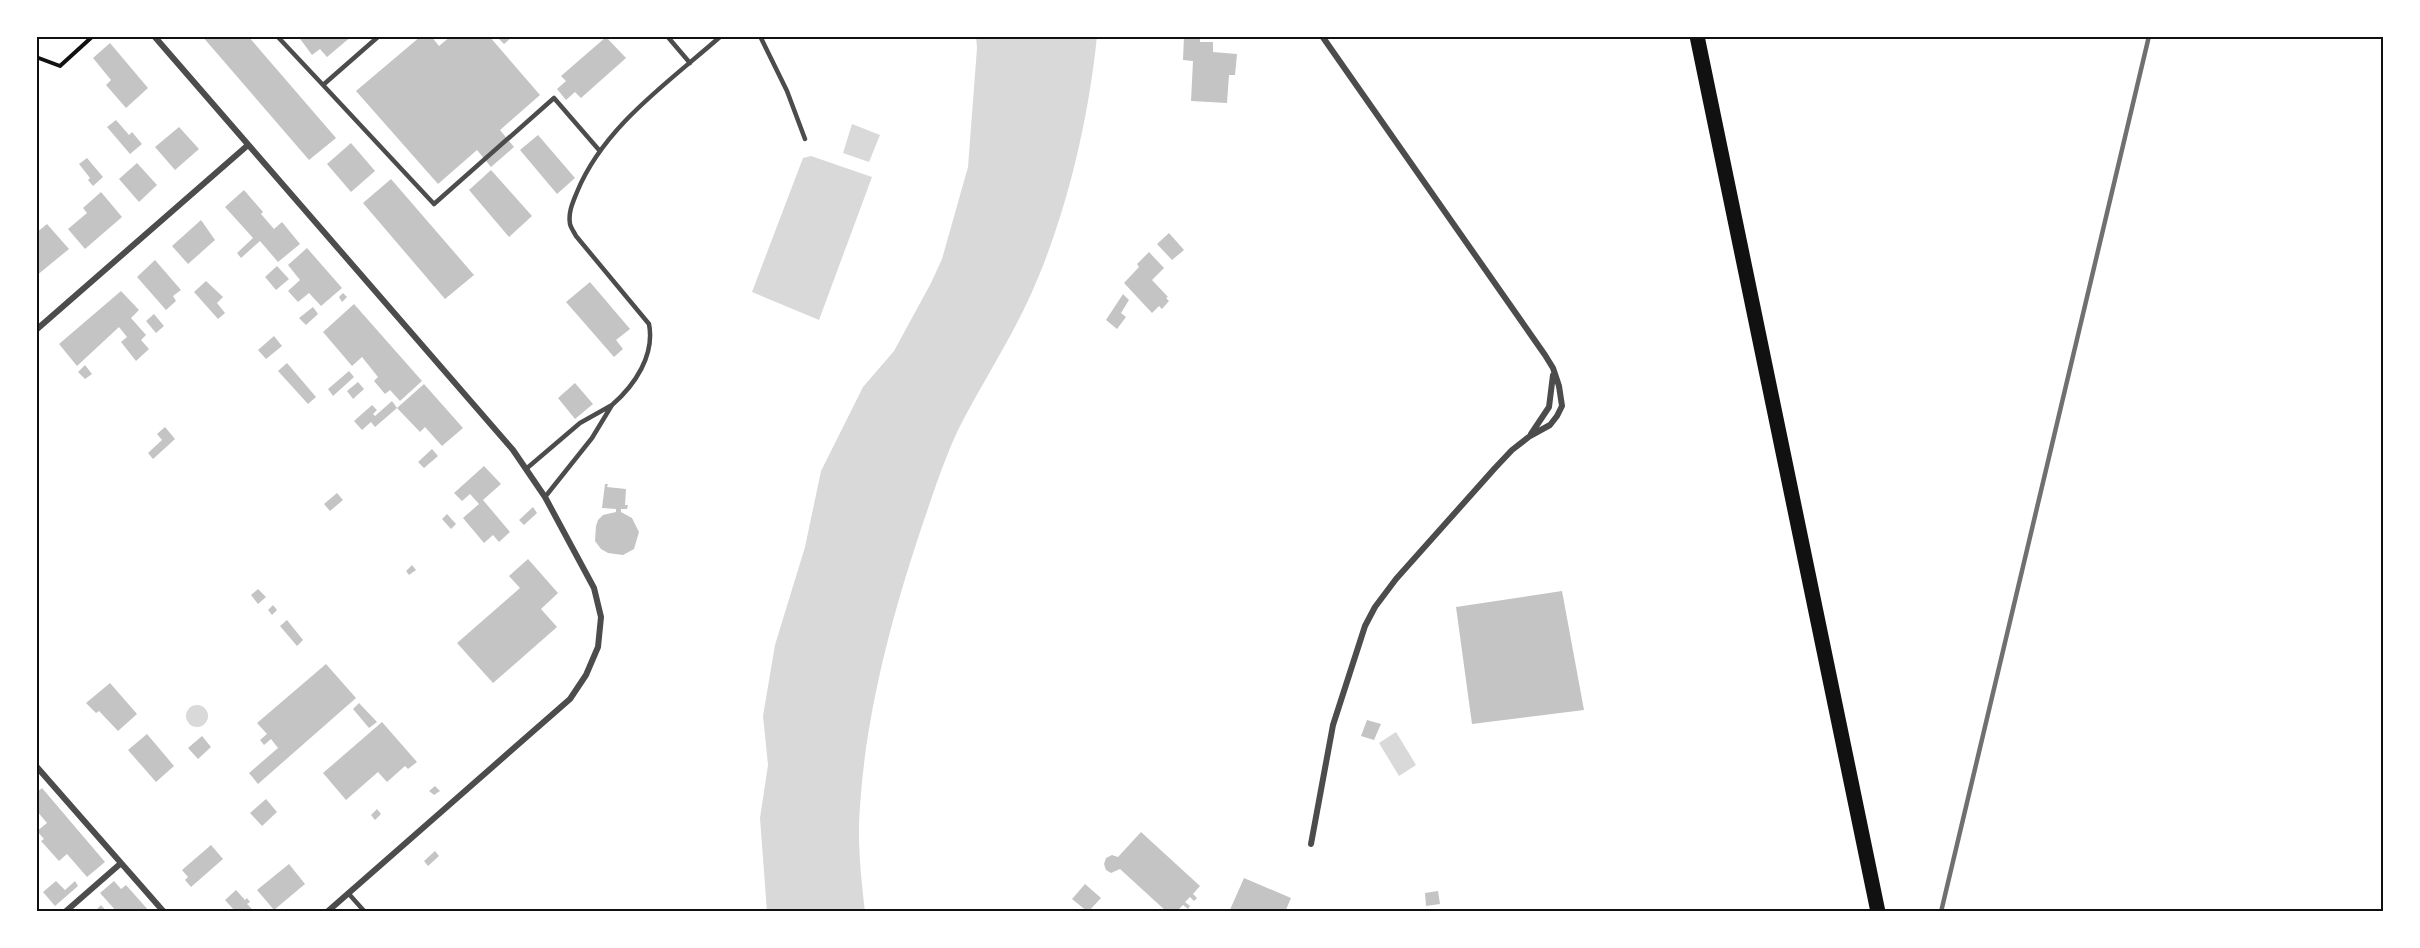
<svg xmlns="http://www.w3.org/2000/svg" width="2420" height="948" font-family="Raleway,sans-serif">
	<rect width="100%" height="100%" fill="#fff"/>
	<path fill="#d9d9d9" d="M 976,36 L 1097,36 C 1088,125 1064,226 1025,307 C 1005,348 980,387 959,428 C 943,462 932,497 920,532 C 891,619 866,714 860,806 C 857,841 861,877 865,912 L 767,912 L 760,818 L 768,765 L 763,716 L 775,645 L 805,547 L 821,471 L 863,387 L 894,351 L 931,283 L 942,259 L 968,167 L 977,48 Z
		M 852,124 L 880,135 L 869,162 L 843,153 Z
		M 811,156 L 872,177 L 819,320 L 752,292 L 803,158 Z
		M186 716a11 11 0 1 1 22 0a11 11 0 1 1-22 0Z
		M 1396,732 L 1416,765 L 1399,776 L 1379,743 Z"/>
	<path fill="#c4c4c4" d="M 202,36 L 248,36 L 336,138 L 309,160 Z
		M 298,36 L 352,36 L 327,57 L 320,49 L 312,55 Z
		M 421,36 L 431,36 L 439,46 L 451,36 L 489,36 L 540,95 L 500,130 L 514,147 L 491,167 L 477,150 L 438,184 L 356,91 Z
		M 496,36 L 513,36 L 504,44 Z
		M 1184,36 L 1200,36 L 1200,42 L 1213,42 L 1213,52 L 1237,54 L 1235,75 L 1229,75 L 1227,103 L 1191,101 L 1193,61 L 1183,60 Z
		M 606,37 L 626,58 L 581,98 L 575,92 L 566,100 L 557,89 L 566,81 L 561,76 Z
		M 110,43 L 148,88 L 126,108 L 106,85 L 111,80 L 93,58 Z
		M 116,120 L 129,135 L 132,132 L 142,144 L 130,154 L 107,127 Z
		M 179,127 L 199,149 L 175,170 L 155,147 Z
		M 538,135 L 575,178 L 557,194 L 520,150 Z
		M 351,143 L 375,171 L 351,192 L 327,164 Z
		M 87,158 L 103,177 L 93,186 L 88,180 L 90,178 L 79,164 Z
		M 137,163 L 157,185 L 139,202 L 119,179 Z
		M 491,170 L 532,216 L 509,237 L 469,190 Z
		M 391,179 L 474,275 L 445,299 L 363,203 Z
		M 244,190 L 263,212 L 261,214 L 274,229 L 282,222 L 300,244 L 278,262 L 260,241 L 241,258 L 237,253 L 253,238 L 225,207 Z
		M 101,192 L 122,217 L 85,249 L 68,229 L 87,213 L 83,208 Z
		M 201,220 L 215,240 L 188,264 L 172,246 Z
		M 47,224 L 69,249 L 36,276 L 36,233 Z
		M 1169,233 L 1184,250 L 1172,260 L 1157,244 Z
		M 307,248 L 342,288 L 321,306 L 309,293 L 298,302 L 288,291 L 300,280 L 288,265 Z
		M 1149,252 L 1164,268 L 1152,280 L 1168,297 L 1166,298 L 1169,301 L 1162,309 L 1159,306 L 1152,313 L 1124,283 L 1139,267 L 1137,264 Z
		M 155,260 L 181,290 L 173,296 L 176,301 L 166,310 L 137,277 Z
		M 277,266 L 289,279 L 276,290 L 265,277 Z
		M 206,281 L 223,297 L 217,303 L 225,313 L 218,319 L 194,292 Z
		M 590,282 L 630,329 L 616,340 L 623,349 L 614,357 L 566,302 Z
		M 121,291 L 139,310 L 131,318 L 146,335 L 141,340 L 149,349 L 136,361 L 121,342 L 127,337 L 119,327 L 77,366 L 59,344 Z
		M 343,293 L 347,297 L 342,302 L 339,297 Z
		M 1123,294 L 1129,300 L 1121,313 L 1126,317 L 1117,329 L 1106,320 Z
		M 354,304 L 422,381 L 400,401 L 390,390 L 385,394 L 374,381 L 378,377 L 362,357 L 352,366 L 323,332 Z
		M 313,307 L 318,314 L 306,325 L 299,318 Z
		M 154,314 L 164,326 L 156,333 L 146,321 Z
		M 274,336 L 282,346 L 266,359 L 258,350 Z
		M 287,363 L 316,397 L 308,404 L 278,371 Z
		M 85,365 L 92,374 L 85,379 L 78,372 Z
		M 349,371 L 354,377 L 333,396 L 328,389 Z
		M 358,382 L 364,389 L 353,399 L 347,391 Z
		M 575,383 L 593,404 L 575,419 L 558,398 Z
		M 424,384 L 463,428 L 442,446 L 425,427 L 420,432 L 397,408 Z
		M 392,401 L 397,408 L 375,427 L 371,422 L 362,430 L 354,421 L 372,405 L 377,410 L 373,414 L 375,416 Z
		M 165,427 L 175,439 L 153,459 L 148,453 L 162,440 L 157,434 Z
		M 432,449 L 438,456 L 424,468 L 418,462 Z
		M 484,466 L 501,484 L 483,500 L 510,532 L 499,542 L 493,535 L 484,543 L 463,518 L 479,504 L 470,494 L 462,501 L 454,493 Z
		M 605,484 L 608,484 L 607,487 L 626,489 L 625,505 L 628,505 L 627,509 L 621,509 L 621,512 L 632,518 L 639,532 L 634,549 L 623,555 L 608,553 L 601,549 L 595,541 L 596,526 L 598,520 L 603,515 L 616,512 L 616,509 L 602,508 Z
		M 337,493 L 343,500 L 330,511 L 324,504 Z
		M 533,507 L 537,513 L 524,525 L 519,520 Z
		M 447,514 L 456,524 L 451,529 L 442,519 Z
		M 528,559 L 558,593 L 541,609 L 557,627 L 493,683 L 457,643 L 520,588 L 509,576 Z
		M 412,565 L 416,570 L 409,575 L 406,571 Z
		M 258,589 L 266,597 L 258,604 L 251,595 Z
		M 1562,591 L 1584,710 L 1472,724 L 1456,607 Z
		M 273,605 L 277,610 L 272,615 L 268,610 Z
		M 287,620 L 303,640 L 297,646 L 280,626 Z
		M 326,664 L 356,698 L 258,784 L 249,773 L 278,748 L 271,739 L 264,745 L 260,740 L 267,734 L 257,723 Z
		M 110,683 L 137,714 L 118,731 L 99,711 L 96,713 L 86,703 Z
		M 359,703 L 377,722 L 369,728 L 353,709 Z
		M 1367,720 L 1381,724 L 1374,740 L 1361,736 Z
		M 382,722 L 417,762 L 408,769 L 405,766 L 387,782 L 378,772 L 346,800 L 323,773 Z
		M 147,734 L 174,766 L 156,782 L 128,750 Z
		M 202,736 L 211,747 L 198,759 L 188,748 Z
		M 435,786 L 440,791 L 434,795 L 429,791 Z
		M 42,788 L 105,862 L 87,877 L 67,854 L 59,861 L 41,841 L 44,839 L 37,831 L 47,823 L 36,810 L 36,793 Z
		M 266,799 L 277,812 L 262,826 L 250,813 Z
		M 377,809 L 381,814 L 375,820 L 371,815 Z
		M 1141,832 L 1200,886 L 1193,894 L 1197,898 L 1194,901 L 1190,897 L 1185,902 L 1190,906 L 1188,909 L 1183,905 L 1176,912 L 1167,912 L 1120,869 L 1111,873 L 1106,870 L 1104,864 L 1106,858 L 1112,855 L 1118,857 Z
		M 211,845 L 223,859 L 191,887 L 185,880 L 188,877 L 182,870 Z
		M 435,851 L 439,856 L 428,866 L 424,861 Z
		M 289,864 L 305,884 L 274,910 L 257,890 Z
		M 1244,878 L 1291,898 L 1285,912 L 1229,912 Z
		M 56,881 L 65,890 L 75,881 L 78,886 L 55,906 L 43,892 Z
		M 114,881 L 121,889 L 126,885 L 150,912 L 117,912 L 100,893 Z
		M 1085,884 L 1101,898 L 1088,912 L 1072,899 Z
		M 236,890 L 245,900 L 247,898 L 250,902 L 247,904 L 252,909 L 249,912 L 231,912 L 234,910 L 225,900 Z
		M 1438,891 L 1440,904 L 1426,906 L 1425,893 Z
		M 101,905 L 107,912 L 94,912 Z"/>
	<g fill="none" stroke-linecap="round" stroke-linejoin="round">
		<path stroke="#111" stroke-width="4" d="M 36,57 L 60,66 L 93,36"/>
		<path stroke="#4c4c4c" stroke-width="4.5" d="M 277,36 L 323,85
			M 379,36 L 323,85 L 434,204 L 554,98 L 599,150
			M 667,36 L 690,63
			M 760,36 L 787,91 L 805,139
			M 612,405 C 635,385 655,355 649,324 L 576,236 C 574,232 571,228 570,224 C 568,212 573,202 577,192 C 604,126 669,82 721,36
			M 526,469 L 580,423 L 612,405 L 592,438 L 545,497
			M 348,893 L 365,912"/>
		<path stroke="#4c4c4c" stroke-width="6" d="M 154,36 L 513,450 L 545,497 L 594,588 L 601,617 L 598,647 L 586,675 L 570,699 L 327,912
			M 36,330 L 248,145
			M 1531,434 L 1549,407 L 1553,375
			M 36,766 L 164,912
			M 1311,844 L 1333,725 L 1365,626 L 1375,607 L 1396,579 L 1495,468 L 1512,450 L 1530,436 L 1550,425 L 1557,416 L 1562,406 L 1559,386 L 1553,368 L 1545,355 L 1322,36
			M 65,912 L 120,864"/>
		<path stroke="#111" stroke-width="15" d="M 1697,36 L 1878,912"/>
		<path stroke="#707070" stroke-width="4.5" d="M 1941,912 L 2149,36"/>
	</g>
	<rect width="2420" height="948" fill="none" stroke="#ffffff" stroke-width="75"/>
	<rect x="38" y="38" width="2344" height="872" fill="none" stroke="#111" stroke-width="2"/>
</svg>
